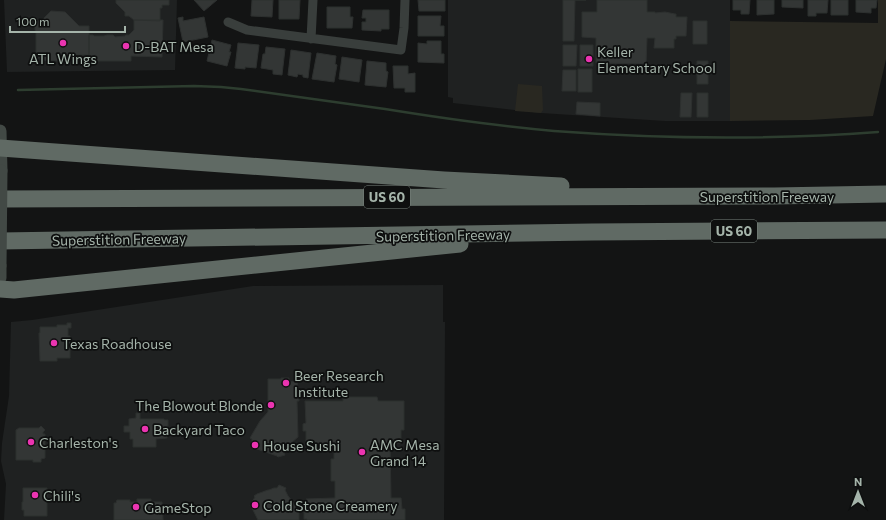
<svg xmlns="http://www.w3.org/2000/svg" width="886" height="520" font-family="Commissioner,sans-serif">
	<rect width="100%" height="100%" fill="#131414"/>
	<path fill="#1f2121" d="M 4,0 L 177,0 L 175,70 L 7,72 Z
		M 448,0 L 730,0 L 730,121 L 665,121 L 541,113 L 453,103 L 453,98 L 448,97 Z
		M 443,285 L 443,322 L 445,322 L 444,520 L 4,520 L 6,484 L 1,461 L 2,443 L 9,396 L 11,322 L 32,320 L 253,286 Z"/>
	<path fill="#292821" d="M 878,0 L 886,0 L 886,59 L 873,116 L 810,120 L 730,121 L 730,21 L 878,23 Z
		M 518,84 L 542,86 L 543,110 L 541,113 L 515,111 Z"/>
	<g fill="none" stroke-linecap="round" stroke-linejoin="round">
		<path stroke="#2d3d2f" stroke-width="2.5" d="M 18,90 L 194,86 L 221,87 L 241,89 C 289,96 337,102 385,109 C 441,118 497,126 554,131 C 662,139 771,140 878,132"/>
	</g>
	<path fill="#333635" stroke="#2d302f" d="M 116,0 L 169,0 L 169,5 L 162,5 L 162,8 L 160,8 L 160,21 L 134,20 L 129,16 L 125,16 L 125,12 L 116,3 Z
		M 194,0 L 217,0 L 204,11 Z
		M 252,0 L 273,0 L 272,17 L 251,16 Z
		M 279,0 L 300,0 L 299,19 L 279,19 Z
		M 418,0 L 445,0 L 445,11 L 419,11 Z
		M 563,0 L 586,0 L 575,0 L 574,41 L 563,41 Z
		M 597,0 L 647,0 L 647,12 L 655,12 L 655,13 L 665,12 L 675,14 L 676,14 L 676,17 L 687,17 L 686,36 L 676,36 L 676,39 L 674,39 L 674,48 L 654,48 L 655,38 L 647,38 L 646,64 L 596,63 L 596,38 L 582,37 L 582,12 L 597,12 Z
		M 733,0 L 750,0 L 749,14 L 741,14 L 741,10 L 733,10 Z
		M 757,0 L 774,0 L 774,14 L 757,15 Z
		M 782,0 L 803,0 L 803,8 L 782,7 Z
		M 808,0 L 828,0 L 827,13 L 816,13 L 816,16 L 808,16 Z
		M 831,0 L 848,0 L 848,15 L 831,15 Z
		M 856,0 L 877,0 L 876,8 L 871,8 L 871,13 L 856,12 Z
		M 327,7 L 350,7 L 350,17 L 353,17 L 352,28 L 327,28 Z
		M 363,10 L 389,10 L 389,29 L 381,29 L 381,31 L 362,30 L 362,22 L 366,22 L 366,18 L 362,18 Z
		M 51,11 L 65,12 L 79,26 L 89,26 L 89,55 L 58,55 L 58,61 L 41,60 L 39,59 L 39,54 L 36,52 L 36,32 L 35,30 L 35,24 L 40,19 L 43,19 Z
		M 418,16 L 441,16 L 440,26 L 444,26 L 444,36 L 418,36 Z
		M 183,17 L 183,21 L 204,17 L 208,37 L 183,42 L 178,18 Z
		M 134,20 L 163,20 L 162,57 L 131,56 L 131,61 L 89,61 L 89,35 L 93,35 L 94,36 L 104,36 L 107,35 L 113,35 L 115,37 L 125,36 L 126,35 L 129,35 L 134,30 Z
		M 693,21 L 707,21 L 707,44 L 693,44 Z
		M 212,40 L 231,45 L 229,52 L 231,52 L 227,66 L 207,61 Z
		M 427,41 L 441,41 L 441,54 L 444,54 L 444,63 L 418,62 L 418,43 L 427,44 Z
		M 238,43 L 259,45 L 256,68 L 245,67 L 245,69 L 235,68 Z
		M 563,45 L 577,45 L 576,66 L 563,66 Z
		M 580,45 L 593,45 L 593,66 L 580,66 Z
		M 266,47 L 285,49 L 282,75 L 273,74 L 273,70 L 261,68 L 263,54 L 265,54 Z
		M 291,50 L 311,53 L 308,78 L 303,77 L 303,75 L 298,74 L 297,77 L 288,75 Z
		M 317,53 L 336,56 L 335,64 L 337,65 L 334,82 L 312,79 Z
		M 342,57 L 362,60 L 359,82 L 339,79 Z
		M 367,61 L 386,63 L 386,71 L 388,72 L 386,87 L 365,85 Z
		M 697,61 L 708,61 L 708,84 L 697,84 Z
		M 393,66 L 408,66 L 408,74 L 415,73 L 415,92 L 405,92 L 405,88 L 394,88 Z
		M 578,69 L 592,69 L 592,92 L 578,92 Z
		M 563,70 L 576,70 L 576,91 L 562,91 Z
		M 681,93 L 692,93 L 691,117 L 680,117 Z
		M 697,93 L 708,93 L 708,117 L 697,117 Z
		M 577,102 L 600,103 L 600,116 L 576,114 Z
		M 67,323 L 71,323 L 71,328 L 68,328 L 68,336 L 70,336 L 70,358 L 57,358 L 57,361 L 40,361 L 39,333 L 40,333 L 40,327 L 57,327 L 57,325 L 67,325 Z
		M 281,378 L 289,378 L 289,382 L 297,381 L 299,401 L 297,401 L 298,437 L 291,443 L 284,453 L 285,455 L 278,457 L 277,456 L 254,448 L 254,446 L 252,444 L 252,439 L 250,438 L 260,421 L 268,412 L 268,379 L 281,379 Z
		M 343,397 L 377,397 L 378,401 L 404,401 L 404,430 L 401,430 L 401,443 L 390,443 L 391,498 L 401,498 L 402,509 L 405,509 L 405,520 L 307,520 L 307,519 L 304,519 L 304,512 L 307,512 L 306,499 L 335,498 L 335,481 L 331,481 L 331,459 L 334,459 L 334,444 L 306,444 L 306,431 L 303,431 L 303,424 L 306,423 L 305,401 L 343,401 Z
		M 136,413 L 140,413 L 140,419 L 164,419 L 164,420 L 168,420 L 168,426 L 167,426 L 167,438 L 156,439 L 156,447 L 133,447 L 133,439 L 130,439 L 130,432 L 124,432 L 124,426 L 129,426 L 129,419 L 136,418 Z
		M 41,426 L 45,430 L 43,432 L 43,434 L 45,434 L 45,458 L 41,459 L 41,462 L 33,462 L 33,460 L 16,460 L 16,430 L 19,428 L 39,428 Z
		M 279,485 L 286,488 L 285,490 L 288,496 L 296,506 L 299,507 L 299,520 L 258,520 L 253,510 L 250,505 L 252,504 L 252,502 L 255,497 L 254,496 L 257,494 L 268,490 L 269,490 L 274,488 L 277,488 Z
		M 23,488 L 47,488 L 47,516 L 24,516 L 24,510 L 22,510 L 22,502 L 23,502 Z
		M 137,499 L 151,499 L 151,502 L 162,502 L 163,520 L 114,520 L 114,503 L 116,503 L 117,500 L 130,500 L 130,502 L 137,502 Z"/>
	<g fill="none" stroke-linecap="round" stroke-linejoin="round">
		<path stroke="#393e3c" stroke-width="9" d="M 228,22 L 247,30 L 401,50 L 404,28 L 405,0
			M 311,39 L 313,0"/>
		<path stroke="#424945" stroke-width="13" d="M 0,131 L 1,171
			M 0,278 L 0,266"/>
		<path stroke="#606a64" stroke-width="17" d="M 0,148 L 444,180 L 561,186
			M 0,199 L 774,196 L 886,194
			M 0,241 L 592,232 L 886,230
			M 0,289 L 14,290 L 460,244"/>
		<path stroke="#424945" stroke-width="13" d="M 0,266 L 1,171"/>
	</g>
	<g fill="#eb34b1" stroke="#0e0f0f" stroke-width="1.5">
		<circle cx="63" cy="43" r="4"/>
		<circle cx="126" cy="46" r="4"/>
		<circle cx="589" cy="59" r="4"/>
		<circle cx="54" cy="343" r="4"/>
		<circle cx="286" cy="383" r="4"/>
		<circle cx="271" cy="405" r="4"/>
		<circle cx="145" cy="429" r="4"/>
		<circle cx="31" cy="442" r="4"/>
		<circle cx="255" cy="445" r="4"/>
		<circle cx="362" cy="452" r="4"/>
		<circle cx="35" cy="495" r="4"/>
		<circle cx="255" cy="505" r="4"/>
		<circle cx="136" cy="507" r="4"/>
	</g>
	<g text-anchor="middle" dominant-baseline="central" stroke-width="3.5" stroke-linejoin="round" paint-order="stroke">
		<g fill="#0e0f0f" stroke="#78827c" stroke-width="1">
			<rect x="364" y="186" width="46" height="22" rx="3"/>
			<rect x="711" y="220" width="46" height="22" rx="3"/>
		</g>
		<g font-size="13" font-weight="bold" fill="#a5b4aa">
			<text x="387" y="197">US 60</text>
			<text x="734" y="231">US 60</text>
		</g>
		<g font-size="14" fill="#a5b4aa" stroke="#0e0f0f" text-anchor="start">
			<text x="134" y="46">D-BAT Mesa</text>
			<text x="597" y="51">Keller<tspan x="597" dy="16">Elementary School</tspan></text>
			<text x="63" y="58" text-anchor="middle">ATL Wings</text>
			<text x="62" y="343">Texas Roadhouse</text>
			<text x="294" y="375">Beer Research<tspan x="294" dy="16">Institute</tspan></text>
			<text x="263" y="405" text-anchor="end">The Blowout Blonde</text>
			<text x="153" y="429">Backyard Taco</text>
			<text x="39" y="442">Charleston's</text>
			<text x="370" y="444">AMC Mesa<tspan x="370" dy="16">Grand 14</tspan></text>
			<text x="263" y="445">House Sushi</text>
			<text x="43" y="495">Chili's</text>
			<text x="263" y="505">Cold Stone Creamery</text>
			<text x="144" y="507">GameStop</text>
		</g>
		<g font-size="14" fill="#a5b4aa" stroke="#0e0f0f">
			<text x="767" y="196">Superstition Freeway</text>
			<text transform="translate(443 235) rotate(-1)">Superstition Freeway</text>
			<text transform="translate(119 239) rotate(-1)">Superstition Freeway</text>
		</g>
	</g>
	<g transform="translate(858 492)" stroke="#0e0f0f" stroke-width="3" paint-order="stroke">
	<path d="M0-3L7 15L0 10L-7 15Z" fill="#a5b4aa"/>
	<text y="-6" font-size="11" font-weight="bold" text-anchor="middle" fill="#a5b4aa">N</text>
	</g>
	<path d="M10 26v6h115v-6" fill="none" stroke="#a5b4aa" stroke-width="2"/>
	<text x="16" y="26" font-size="12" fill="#a5b4aa" stroke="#0e0f0f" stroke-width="3" paint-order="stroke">100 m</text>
</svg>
